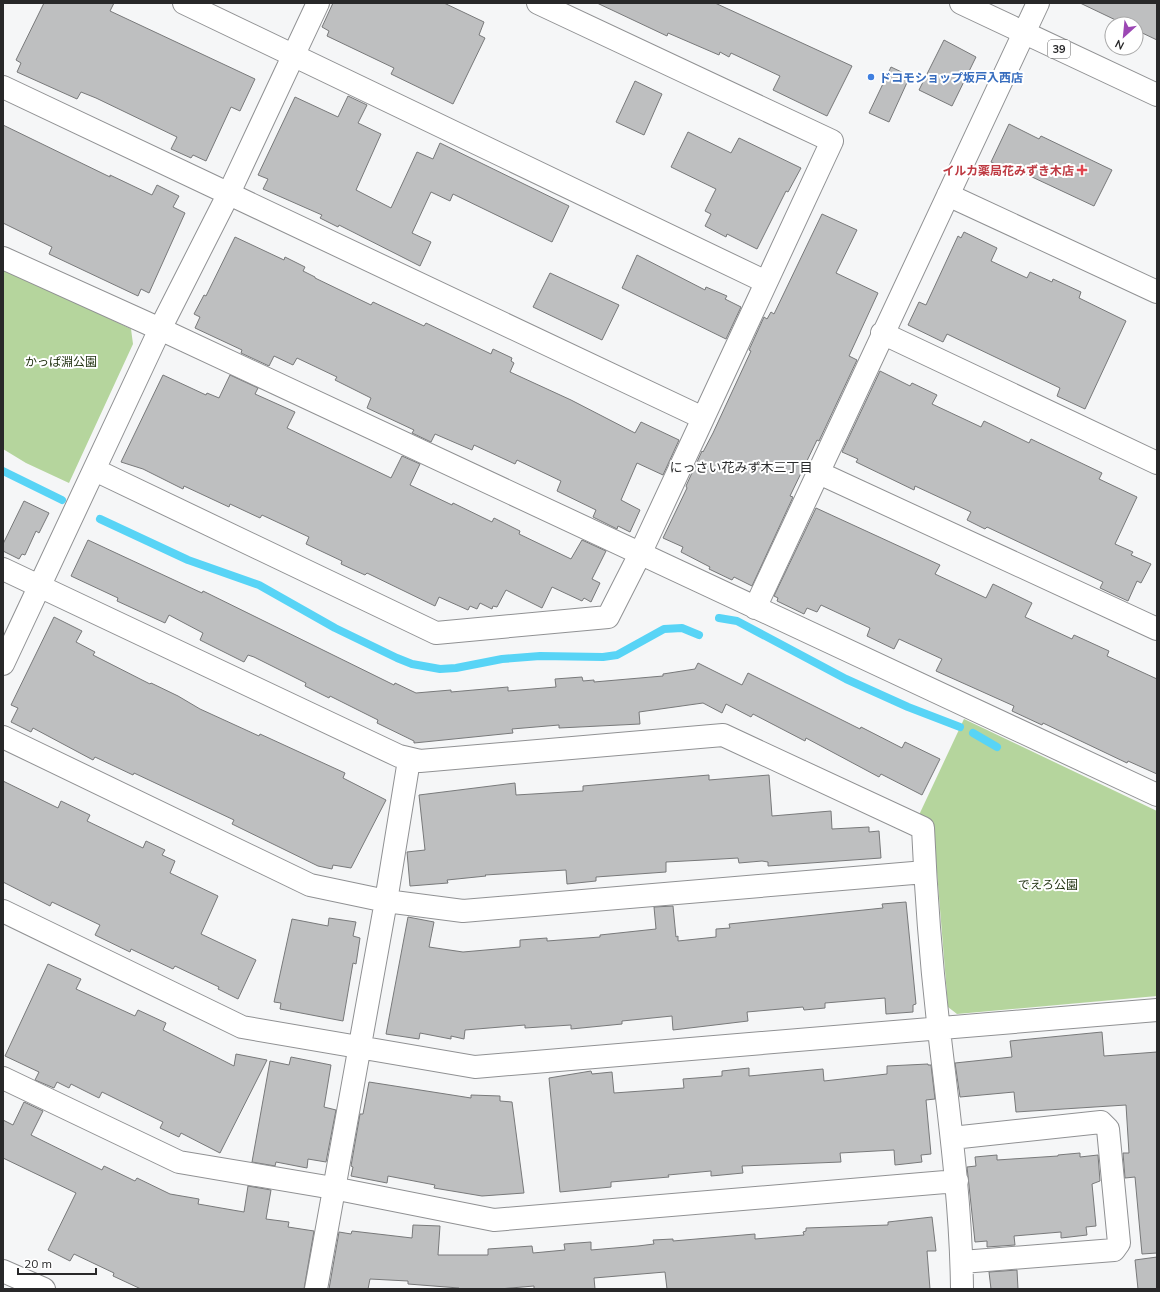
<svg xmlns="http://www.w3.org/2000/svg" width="1160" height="1292" font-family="Mulish,'Noto Sans JP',sans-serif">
	<rect width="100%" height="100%" fill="#f5f6f7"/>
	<path fill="#b5d59d" d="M 3,268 L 131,329 L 133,344 L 69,483 L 26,463 L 3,449 Z
		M 964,719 L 1157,811 L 1157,996 L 957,1014 L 948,1007 L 933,823 L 919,815 Z"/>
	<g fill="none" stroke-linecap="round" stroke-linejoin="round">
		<path stroke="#58d4f6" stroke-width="8" d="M 3,471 L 62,500
			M 100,519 L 188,560 L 259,585 L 335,628 L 397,658 L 412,664 L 440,669 L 456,668 L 502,659 L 540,656 L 603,657 L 617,655 L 664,629 L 682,628 L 699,635
			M 719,618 L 737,621 L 846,679 L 908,707 L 960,727
			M 973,733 L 997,747"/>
	</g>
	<path fill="#bebfc0" stroke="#78797a" d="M 44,3 L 114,3 L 110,11 L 255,79 L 240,111 L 231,107 L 206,161 L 193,155 L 191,158 L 171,149 L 177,137 L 96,98 L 81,92 L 77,99 L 17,72 L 21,63 L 16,60 Z
		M 333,3 L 444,3 L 484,22 L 479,35 L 485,38 L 453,104 L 391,74 L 394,68 L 327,36 L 329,31 L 322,27 Z
		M 597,3 L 715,3 L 852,66 L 827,116 L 773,90 L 780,76 L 731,53 L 729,57 L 720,52 L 719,55 L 668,33 L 667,36 Z
		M 1080,3 L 1157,3 L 1157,40 L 1136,30 L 1136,24 L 1124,24 Z
		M 944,40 L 976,57 L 952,106 L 919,90 Z
		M 891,67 L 910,76 L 889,122 L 869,113 Z
		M 635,81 L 662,94 L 644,135 L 616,122 Z
		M 348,96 L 367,105 L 358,123 L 381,134 L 356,190 L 391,208 L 417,152 L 433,159 L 440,143 L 569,206 L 552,242 L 453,194 L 450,201 L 431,192 L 412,233 L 431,242 L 420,266 L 339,225 L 338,227 L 320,218 L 322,215 L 263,189 L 268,179 L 258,175 L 295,97 L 338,117 Z
		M 1009,124 L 1039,139 L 1041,136 L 1112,170 L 1094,206 L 1015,169 L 1014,173 L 991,162 Z
		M 3,125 L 110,177 L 110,175 L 152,195 L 157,185 L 179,196 L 173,207 L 185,213 L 149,293 L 141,289 L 138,296 L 49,254 L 52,247 L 3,223 Z
		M 688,132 L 731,153 L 739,138 L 801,168 L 788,192 L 786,191 L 757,249 L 727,234 L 726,237 L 705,226 L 711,214 L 705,211 L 716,189 L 671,167 Z
		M 822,214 L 857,230 L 836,273 L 878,293 L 849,356 L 857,360 L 819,441 L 817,440 L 790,496 L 793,497 L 752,586 L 734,577 L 732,580 L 709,569 L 710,567 L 681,552 L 683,547 L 663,538 L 687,488 L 686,486 L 702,451 L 703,452 L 713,433 L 751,351 L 749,350 L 764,317 L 767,319 L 771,312 L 774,314 Z
		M 964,232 L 997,248 L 991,261 L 1027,278 L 1030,272 L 1052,282 L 1053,279 L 1081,292 L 1079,298 L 1126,321 L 1085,409 L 1057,396 L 1060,388 L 947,334 L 943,342 L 908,325 L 919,302 L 926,305 L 958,236 L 961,238 Z
		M 235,237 L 284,260 L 285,257 L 305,267 L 303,271 L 315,277 L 315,278 L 371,305 L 373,302 L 424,326 L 426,323 L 491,354 L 493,349 L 512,358 L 511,361 L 514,363 L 510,372 L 571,400 L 635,433 L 641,422 L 679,440 L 663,475 L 637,463 L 621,500 L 640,510 L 630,532 L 618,526 L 617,529 L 593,517 L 596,510 L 557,491 L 561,481 L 517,460 L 515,464 L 474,445 L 472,450 L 435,434 L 431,442 L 412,433 L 414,430 L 367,408 L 371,398 L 335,380 L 337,377 L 297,358 L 293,365 L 274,356 L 269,366 L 241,353 L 242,350 L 195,328 L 200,317 L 194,314 L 204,295 L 206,296 Z
		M 637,255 L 705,290 L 706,287 L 727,296 L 725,299 L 741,307 L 726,339 L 622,288 Z
		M 550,273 L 619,305 L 602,340 L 533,307 Z
		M 880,371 L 910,386 L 912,383 L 937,395 L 932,404 L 981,427 L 984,421 L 1029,443 L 1031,439 L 1102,473 L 1099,479 L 1137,497 L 1115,544 L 1133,552 L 1131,555 L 1151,564 L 1141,583 L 1137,581 L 1128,601 L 1100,588 L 1103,582 L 987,527 L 985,529 L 967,520 L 971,512 L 915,486 L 914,490 L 856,462 L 858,459 L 842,452 Z
		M 163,375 L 206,395 L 207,393 L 219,398 L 230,375 L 258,388 L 255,394 L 295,412 L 287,428 L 391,478 L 402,456 L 420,464 L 410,485 L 452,505 L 453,503 L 492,522 L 494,518 L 520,531 L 519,534 L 571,559 L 582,540 L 606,551 L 592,579 L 600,583 L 591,602 L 584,598 L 582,601 L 552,587 L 542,608 L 506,590 L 497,607 L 493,606 L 492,609 L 480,603 L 477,609 L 470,606 L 468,610 L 439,597 L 435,606 L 367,573 L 365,575 L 341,564 L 342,561 L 306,544 L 309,537 L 262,515 L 260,518 L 230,504 L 229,507 L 184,486 L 183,489 L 143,469 L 121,462 Z
		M 24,501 L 49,513 L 39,533 L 36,531 L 25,555 L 22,554 L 19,559 L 3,551 L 3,544 Z
		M 816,508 L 940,565 L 935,574 L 986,598 L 993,584 L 1032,603 L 1025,617 L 1072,639 L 1074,635 L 1109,651 L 1107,656 L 1157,679 L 1157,774 L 1128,761 L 1127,763 L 1043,723 L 1042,725 L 1012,711 L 1014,706 L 936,671 L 942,659 L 899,639 L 894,649 L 867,636 L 870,628 L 821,605 L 817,612 L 807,608 L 804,614 L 777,601 L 778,598 L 774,596 Z
		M 88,540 L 202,593 L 203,591 L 394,685 L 395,683 L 416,693 L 451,690 L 451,692 L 508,687 L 508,691 L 556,687 L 555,679 L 582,677 L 583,681 L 594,680 L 594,682 L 663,676 L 663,674 L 695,669 L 698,663 L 742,685 L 748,673 L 860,729 L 861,727 L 902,748 L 905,742 L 940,759 L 922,795 L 881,774 L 879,777 L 806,738 L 805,741 L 753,714 L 751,717 L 726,704 L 722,713 L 703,703 L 639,712 L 640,724 L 559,728 L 559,725 L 512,729 L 513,733 L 414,743 L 414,741 L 377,723 L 378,720 L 330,696 L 329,698 L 305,686 L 306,683 L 254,657 L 248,655 L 244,662 L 200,640 L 203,633 L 169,615 L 165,623 L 117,601 L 118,598 L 71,576 Z
		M 54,617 L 82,631 L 76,642 L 95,652 L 93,655 L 150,684 L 151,683 L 178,696 L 200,709 L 259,736 L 260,734 L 345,773 L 343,778 L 386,800 L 351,868 L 333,865 L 332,869 L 318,866 L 232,824 L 234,820 L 134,773 L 133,775 L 95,757 L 93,760 L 33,728 L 31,732 L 11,722 L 18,708 L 11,705 Z
		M 709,775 L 709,780 L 769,775 L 772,816 L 831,811 L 832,829 L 869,827 L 869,832 L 879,831 L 881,858 L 768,866 L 768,862 L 762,861 L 739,863 L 738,858 L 704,860 L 666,862 L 666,872 L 596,877 L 596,881 L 567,884 L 566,870 L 485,875 L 486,876 L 447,880 L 448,883 L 410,886 L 407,852 L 425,850 L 419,795 L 515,783 L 516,795 L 583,791 L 583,786 Z
		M 3,781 L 58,808 L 61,801 L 90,815 L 87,821 L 143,848 L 146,841 L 165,850 L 162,855 L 175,861 L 170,873 L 218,896 L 201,934 L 256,960 L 238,999 L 218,989 L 219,987 L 175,966 L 173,969 L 131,949 L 130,952 L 95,935 L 100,925 L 52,902 L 50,906 L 3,882 Z
		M 906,902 L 916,1004 L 913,1005 L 913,1012 L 886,1014 L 885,998 L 825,1003 L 825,1008 L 804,1010 L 803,1007 L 747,1012 L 748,1021 L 673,1030 L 672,1016 L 622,1021 L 622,1024 L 571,1029 L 571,1025 L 525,1028 L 525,1025 L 465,1030 L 464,1039 L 451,1036 L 451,1039 L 420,1033 L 419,1039 L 386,1034 L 408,917 L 434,922 L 429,947 L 463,952 L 520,947 L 520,940 L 547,938 L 547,941 L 600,937 L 600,935 L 656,929 L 654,907 L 673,906 L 676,937 L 678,936 L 678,941 L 716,937 L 716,929 L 730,928 L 729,924 L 883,908 L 882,904 Z
		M 329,918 L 356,922 L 353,936 L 360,938 L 356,964 L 353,963 L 343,1021 L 280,1009 L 281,1003 L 274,1002 L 292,919 L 328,926 Z
		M 48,964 L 81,979 L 76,989 L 135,1016 L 138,1010 L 166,1023 L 163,1030 L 234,1066 L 236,1054 L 267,1060 L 220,1153 L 181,1133 L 179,1137 L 160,1128 L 163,1122 L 102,1092 L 99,1098 L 71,1084 L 69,1088 L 57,1082 L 54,1088 L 35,1080 L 39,1072 L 5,1056 Z
		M 1102,1032 L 1104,1056 L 1157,1052 L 1157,1253 L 1142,1254 L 1135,1177 L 1125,1178 L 1123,1153 L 1129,1153 L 1126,1105 L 1016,1112 L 1014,1092 L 960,1097 L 955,1063 L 1012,1057 L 1010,1041 Z
		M 291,1057 L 331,1065 L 324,1107 L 336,1110 L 326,1162 L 308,1159 L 307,1168 L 276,1162 L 275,1166 L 252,1162 L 270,1061 L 289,1065 Z
		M 928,1064 L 928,1065 L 931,1065 L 935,1099 L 926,1100 L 931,1154 L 921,1155 L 922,1162 L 895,1165 L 894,1150 L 840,1153 L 841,1162 L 742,1166 L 743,1173 L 711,1176 L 711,1171 L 668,1175 L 669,1177 L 611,1182 L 611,1187 L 560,1192 L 549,1078 L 591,1071 L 592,1074 L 612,1072 L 614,1093 L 684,1088 L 683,1079 L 722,1076 L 722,1071 L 749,1068 L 749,1076 L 823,1069 L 824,1081 L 887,1074 L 887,1066 Z
		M 369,1082 L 471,1098 L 471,1095 L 500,1096 L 500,1101 L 512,1102 L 524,1193 L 482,1196 L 434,1188 L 435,1185 L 388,1176 L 387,1183 L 351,1176 L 353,1167 L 351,1166 L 360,1114 L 363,1114 Z
		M 24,1102 L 43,1111 L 31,1135 L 102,1170 L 104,1166 L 135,1181 L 137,1178 L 170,1194 L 199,1199 L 198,1204 L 244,1212 L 248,1186 L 271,1190 L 266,1219 L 289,1222 L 288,1227 L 314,1231 L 304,1289 L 141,1289 L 113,1276 L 114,1273 L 74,1254 L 70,1261 L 48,1250 L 76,1193 L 3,1158 L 3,1120 L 13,1125 Z
		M 1080,1153 L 1080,1157 L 1098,1155 L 1100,1181 L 1092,1184 L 1096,1226 L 1086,1227 L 1087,1235 L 1061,1238 L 1061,1232 L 1014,1236 L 1015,1245 L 987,1247 L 987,1241 L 975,1242 L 967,1167 L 976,1166 L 975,1157 L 997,1155 L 997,1160 L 1058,1156 L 1058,1155 Z
		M 932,1217 L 936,1251 L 927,1251 L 930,1289 L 667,1289 L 665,1272 L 594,1278 L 595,1289 L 534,1289 L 534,1286 L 499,1289 L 459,1289 L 459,1288 L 408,1284 L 408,1281 L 370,1279 L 368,1289 L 329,1289 L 339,1232 L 351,1234 L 352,1231 L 412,1238 L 413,1225 L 440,1226 L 438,1255 L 488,1255 L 488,1249 L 532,1246 L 533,1253 L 565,1250 L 564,1244 L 591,1242 L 591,1250 L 638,1246 L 654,1244 L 653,1240 L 673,1239 L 673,1241 L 755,1234 L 755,1239 L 804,1235 L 803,1232 L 806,1231 L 806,1228 L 888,1225 L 888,1222 Z
		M 1157,1257 L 1157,1289 L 1138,1289 L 1135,1260 Z
		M 1017,1270 L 1018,1289 L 991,1289 L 989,1272 Z"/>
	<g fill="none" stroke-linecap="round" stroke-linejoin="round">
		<g stroke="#909193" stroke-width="24">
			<path id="street" d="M 184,3 L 766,282
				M 3,87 L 703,418
				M 948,195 L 1157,292
				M 3,258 L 160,329 L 1157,795
				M 882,333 L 1157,463
				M 95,470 L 436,633 L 608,617 L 640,554 L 832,141 L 538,3
				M 817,472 L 1157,629
				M 3,569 L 399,756 L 420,761 L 723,735 L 923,828 C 926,896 931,963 939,1030 C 949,1116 961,1202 962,1289
				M 755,608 L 1038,3
				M 3,664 L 160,329 L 229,193 L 318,3
				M 3,737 L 310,885 L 386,901 L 463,911 L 925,872
				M 3,911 L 242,1027 L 475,1067 L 1157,1010
				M 3,1078 L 179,1162 L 333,1188 L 494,1220 L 957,1181
				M 952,1138 L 1101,1122 L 1108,1129 L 1119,1243 L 1114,1250 L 962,1262
				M 316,1289 L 386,901 L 409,760"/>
		</g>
		<g stroke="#909193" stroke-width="24">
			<path id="secondary" d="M 3,1271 L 44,1289"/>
		</g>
		<g stroke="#909193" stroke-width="24">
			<path id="primary" d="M 961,3 L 1157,95"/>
		</g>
		<use href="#street" stroke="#fff" stroke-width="22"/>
		<use href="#secondary" stroke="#fff" stroke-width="22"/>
		<use href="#primary" stroke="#fff" stroke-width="22"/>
	</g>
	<circle fill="#3f7fe0" stroke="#fff" stroke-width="1.5" cx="871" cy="77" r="4"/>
	<path fill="#e0444e" stroke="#fff" stroke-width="1.5" d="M1080 164h4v4h4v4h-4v4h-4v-4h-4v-4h4z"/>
	<g text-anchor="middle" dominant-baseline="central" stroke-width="4" stroke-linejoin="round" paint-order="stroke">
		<rect fill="#fff" stroke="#686869" stroke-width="1" x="1048" y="40" width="22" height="18" rx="3"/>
		<g font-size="11" font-weight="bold" fill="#282829">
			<text x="1059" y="49">39</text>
		</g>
		<g font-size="12" font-weight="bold" fill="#366cbe" stroke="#fff" text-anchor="start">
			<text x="879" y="77">ドコモショップ坂戸入西店</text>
		</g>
		<g font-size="12" font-weight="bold" fill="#be3a42" stroke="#fff" text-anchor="end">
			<text x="1074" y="170">イルカ薬局花みずき木店</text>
		</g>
		<g font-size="12" fill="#223312" stroke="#fff">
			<text x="61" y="361">かっぱ淵公園</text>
			<text x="1048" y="884">でえろ公園</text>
		</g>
		<g font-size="13" fill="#292a2b" stroke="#fff">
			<text x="741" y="467">にっさい花みず木三丁目</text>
		</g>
	</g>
	<rect width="1160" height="1292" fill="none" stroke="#282829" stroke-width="8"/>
	<g transform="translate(1124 36) rotate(207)"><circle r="19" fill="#ffffff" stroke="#a9a9a9"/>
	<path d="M0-3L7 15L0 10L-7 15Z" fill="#9c47b4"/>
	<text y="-6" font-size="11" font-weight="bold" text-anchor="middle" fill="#282829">N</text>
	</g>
	<path d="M18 1268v6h78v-6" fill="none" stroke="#282829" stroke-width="2"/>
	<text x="24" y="1268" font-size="12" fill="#282829" stroke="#ffffff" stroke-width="3" paint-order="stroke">20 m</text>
</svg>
